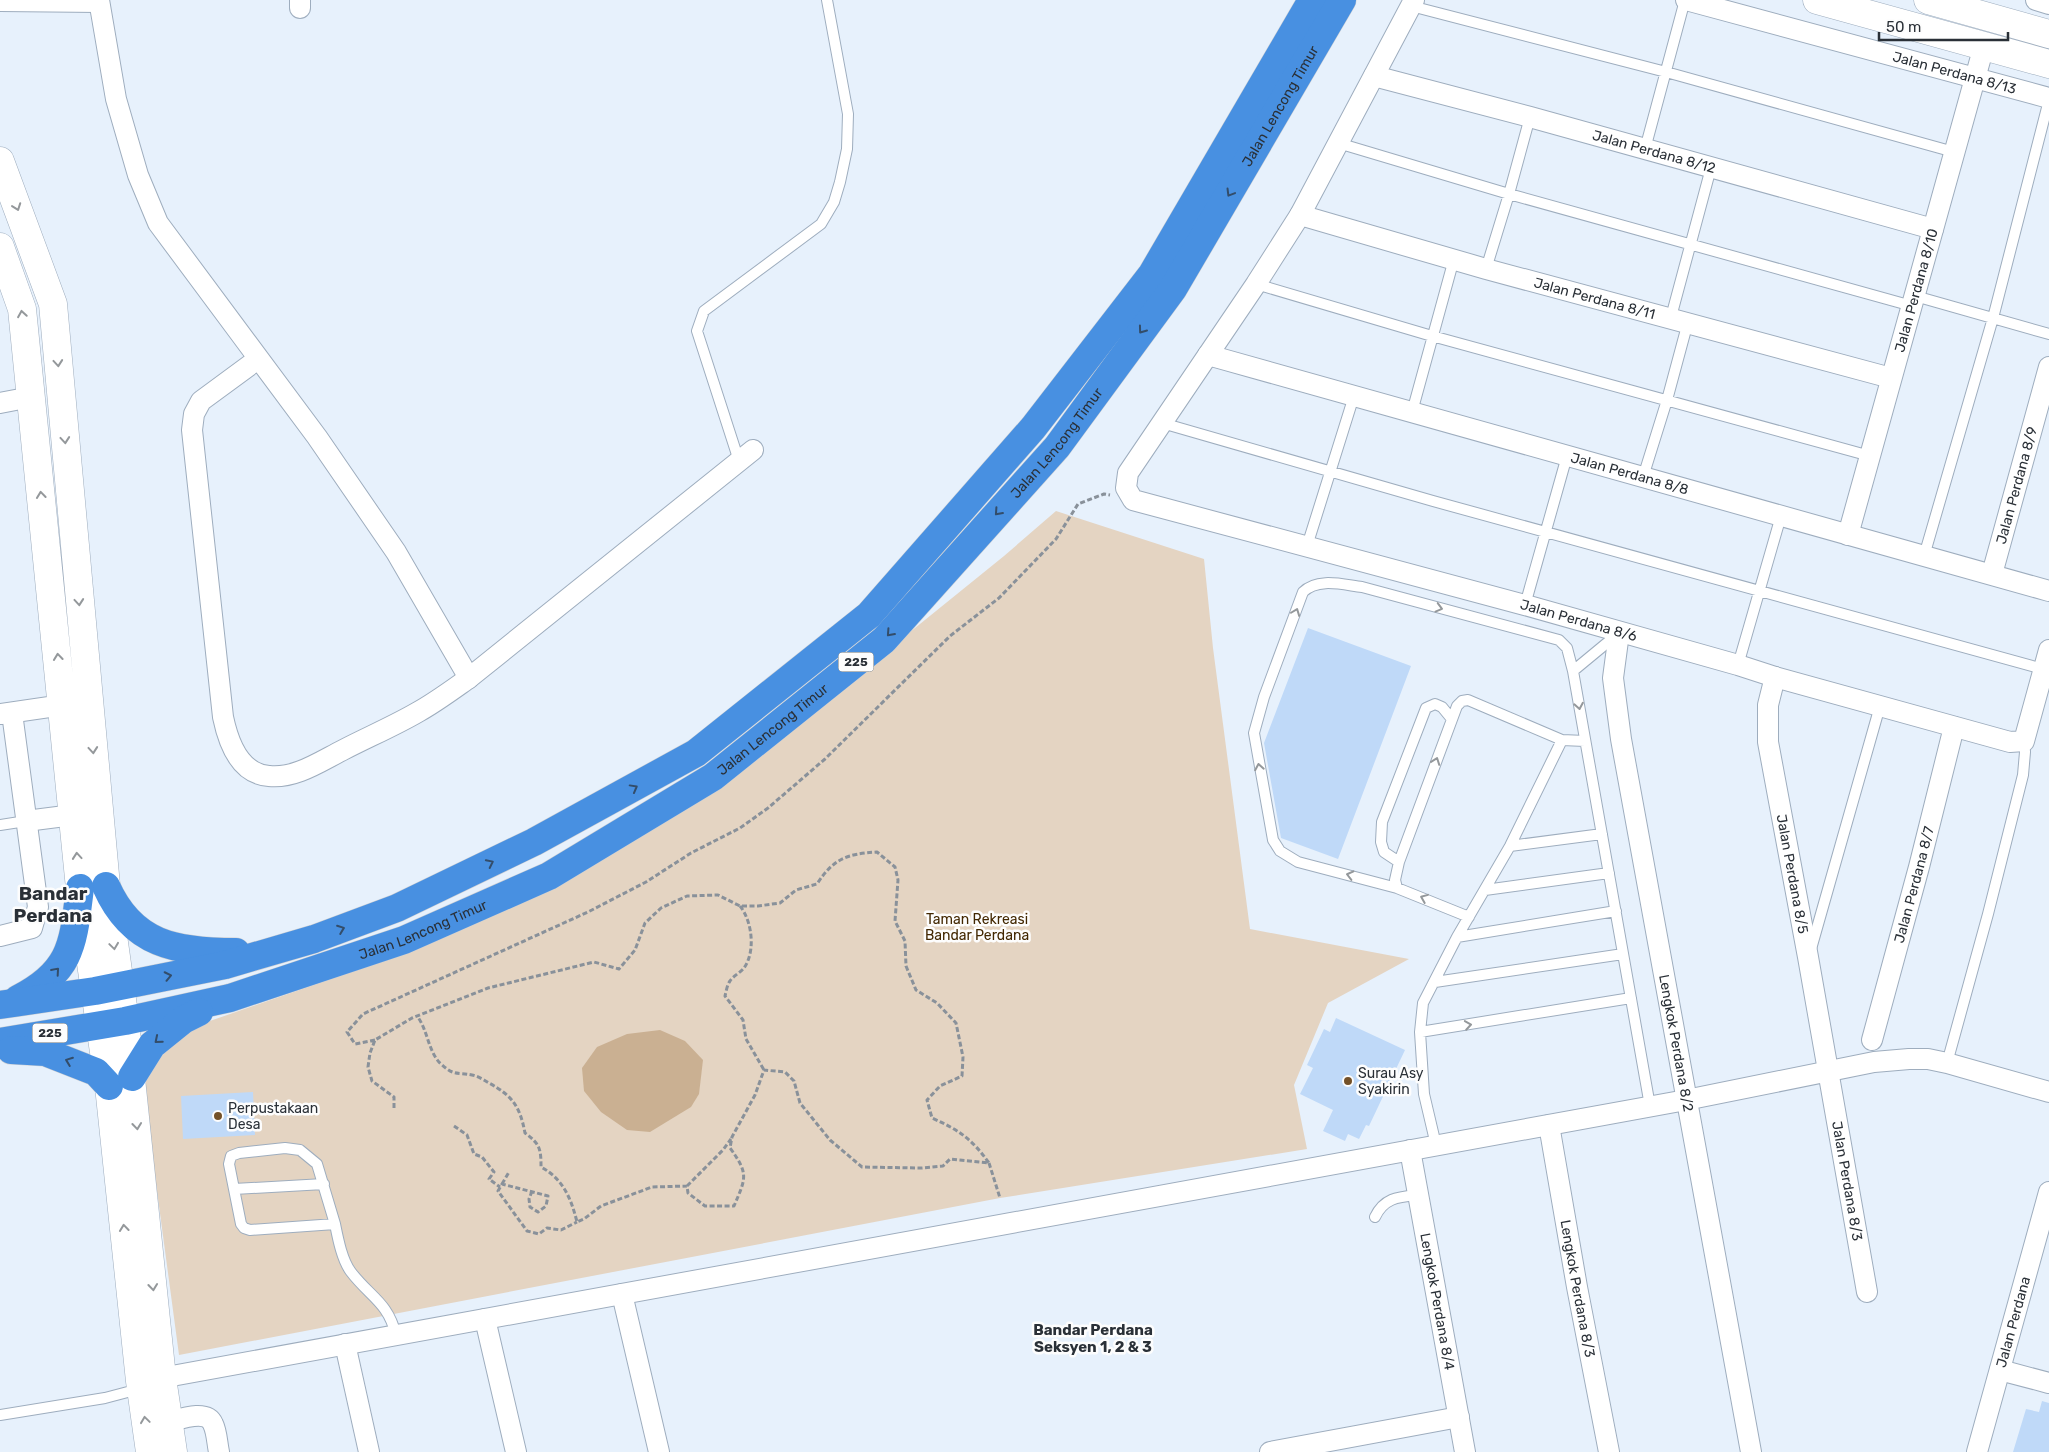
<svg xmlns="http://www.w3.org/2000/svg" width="2049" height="1452" font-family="Rubik,sans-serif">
	<rect width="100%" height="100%" fill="#e7f1fc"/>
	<path fill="#e4d4c2" d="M 1056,511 L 1204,559 L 1213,648 L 1250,929 L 1409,959 L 1328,1003 L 1294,1085 L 1307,1149 L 1000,1198 L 179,1355 L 142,1079 L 181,1031 L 331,979 L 537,895 L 675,816 L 784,734 L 1004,556 Z"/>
	<path fill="#cab092" d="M 660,1030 L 685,1041 L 703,1060 L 699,1094 L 691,1107 L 650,1132 L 627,1130 L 601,1112 L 584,1091 L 582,1068 L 597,1047 L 627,1034 Z"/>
	<path fill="#bfd9f8" d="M 1308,628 L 1411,666 L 1338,859 L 1281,838 L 1264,743 Z
		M 1336,1018 L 1405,1050 L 1369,1126 L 1366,1125 L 1359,1139 L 1348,1134 L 1345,1141 L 1323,1131 L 1333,1110 L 1300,1094 L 1313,1068 L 1307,1065 L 1324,1029 L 1330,1032 Z
		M 253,1092 L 255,1135 L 183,1139 L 181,1096 Z
		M 2042,1401 L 2049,1403 L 2049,1452 L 2013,1452 L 2026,1409 L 2039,1412 Z"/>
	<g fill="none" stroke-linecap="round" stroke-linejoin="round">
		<g stroke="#9eadbe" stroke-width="12">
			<path id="lane" d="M 1411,6 L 1666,72 L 1954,152
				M 1338,143 L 1509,194 L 1912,306
				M 1645,149 L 1685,0
				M 1486,269 L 1509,194 L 1530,117
				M 1256,284 L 1432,336 L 1870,456
				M 1915,296 L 2049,334
				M 1671,317 L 1711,168
				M 1412,412 L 1454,259
				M 1162,423 L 1433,501 L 2043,669
				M 739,461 L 697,331 L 704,311 L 821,224 L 834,202 L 840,182 L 847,149 L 848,114 L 827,0
				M 1643,477 L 1667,400 L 1688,322
				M 1307,546 L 1354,396
				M 1924,556 L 1993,318 L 2049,100
				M 1525,605 L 1567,456
				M 1738,665 L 1781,516
				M 1573,671 L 1619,633
				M 0,825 L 26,821
				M 1510,846 L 1602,834
				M 1399,862 L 1384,852 L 1381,842 L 1382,822 L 1426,708 L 1435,704 L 1442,707 L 1451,718
				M 1397,888 L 1298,862 L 1280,851 L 1273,840 L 1254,733 L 1264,697 L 1303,592 C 1318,577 1344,585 1362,587 L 1559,640 L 1567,648 L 1573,671 L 1650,1106
				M 1485,890 L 1609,873
				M 1469,917 L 1397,888 L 1395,880 L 1399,862 L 1457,706 L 1462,701 L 1468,700 L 1562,740
				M 1457,937 L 1616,911
				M 1811,949 L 1880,706
				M 1435,982 L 1623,954
				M 1420,1032 L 1631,998
				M 1947,1063 L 1988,914 L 2023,775 L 2025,752 L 2024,741
				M 1436,1145 L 1424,1094 L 1420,1032 L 1423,1003 L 1457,937 L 1510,846 L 1562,740 L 1585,741
				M 285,1148 L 300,1150 L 317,1164 L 335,1224 L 250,1230 L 244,1228 L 241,1224 L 229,1164 L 231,1156 L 239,1153 Z
				M 234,1189 L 324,1184
				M 1375,1217 C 1384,1198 1398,1197 1417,1195
				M 335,1224 C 338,1239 342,1260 351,1272 C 370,1297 388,1302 396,1335
				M 0,1415 L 105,1398 L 139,1389"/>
		</g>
		<g stroke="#9eadbe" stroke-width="22">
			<g id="street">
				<path d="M 99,0 L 116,99 L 138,175 L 158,223 L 317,437 L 396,552 L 469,678"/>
				<path d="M 300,0 L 300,8"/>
				<path id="s1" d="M 1414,0 L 1300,215 L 1256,284 L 1128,473 L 1126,488 L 1133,500 L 1525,605 L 1738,665 L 1775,677 L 2010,742 L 2024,741 L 2049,650"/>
				<path id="s2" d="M 1686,0 L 2049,98"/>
				<path d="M 2036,0 L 2049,4"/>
				<path d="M 0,1 L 99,2"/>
				<path id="s3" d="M 1374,76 L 1530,117 L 1933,229"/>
				<path id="s4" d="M 1300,215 L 1486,269 L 1891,378"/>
				<path id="s5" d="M 1208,355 L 2049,591"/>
				<path d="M 258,359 L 201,401 L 194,414 L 192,430 L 223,717 C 228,741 239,774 269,776 C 295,779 321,761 343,750 C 368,737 394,726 418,712 C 436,702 452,690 469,678 L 753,450"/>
				<path d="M 0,403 L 31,397"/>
				<path id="s6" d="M 1848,535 L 1984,46"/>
				<path id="s7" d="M 1992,574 L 2049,367"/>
				<path id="s8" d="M 1619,633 L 1613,678 L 1621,739 L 1751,1452"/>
				<path id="s9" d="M 1775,677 L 1768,705 L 1768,742 L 1808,957 L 1867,1292"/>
				<path d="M 1,714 L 63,705"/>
				<path d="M 26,821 L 73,815"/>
				<path d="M 0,936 L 32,928 L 38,907 L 12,713"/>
				<path id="s10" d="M 1872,1040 L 1919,867 L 1954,727"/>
				<path id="s11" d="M 1549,1125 L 1577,1287 L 1609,1452"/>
				<path id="s12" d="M 1410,1150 L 1465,1452"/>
				<path d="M 622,1294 L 659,1452"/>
				<path d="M 485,1319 L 516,1452"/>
				<path d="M 345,1344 L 369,1452"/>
				<path d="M 2000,1370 L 2049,1383"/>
				<path d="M 150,1380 L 1686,1100 L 1874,1062 L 1909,1059 L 1928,1059 L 1947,1063 L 2049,1092"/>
				<path d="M 168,1422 C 180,1419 207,1409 213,1424 C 217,1432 217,1443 219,1452"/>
				<path d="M 1270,1452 L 1459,1417"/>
				<path id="s13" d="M 1977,1452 L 2049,1192"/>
			</g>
		</g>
		<g stroke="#9eadbe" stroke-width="29">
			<path id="secondary" d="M 1817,0 L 2049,64
				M 1928,0 L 2049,34
				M 0,161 L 53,304 L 106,886 L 125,1021 L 162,1378 L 173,1452
				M 0,247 L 22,309 L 80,888 L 109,1086 L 140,1381 L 150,1452"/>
		</g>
		<g stroke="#d0d1d3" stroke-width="29">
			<g id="highway">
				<path d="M 106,886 C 132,945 176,952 236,952"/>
				<path d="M 18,999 C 73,971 73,943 80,888"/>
				<path d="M 0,1005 L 95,991 L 225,965 L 314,939 L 397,908 L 534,842 L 696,753 L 869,615 L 1033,428 L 1152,274 L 1312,0"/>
				<path id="s14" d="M 0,1042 L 125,1021 L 230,998 L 404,940 L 549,876 L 713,777 L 884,640 L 1057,447 L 1173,289 L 1342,0"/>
				<path d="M 11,1050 L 45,1052 L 96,1072 L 109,1086"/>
				<path d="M 132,1077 L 152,1045 L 183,1020 L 199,1012"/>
			</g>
		</g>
		<path stroke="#89919a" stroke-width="3" stroke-dasharray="5 2.5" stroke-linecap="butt" d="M 740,906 C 752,921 756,951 744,968 C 740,973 733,976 730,981 C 727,985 726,992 725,996 L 743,1020 L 746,1039 L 764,1070
			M 375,1040 L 355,1044 L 347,1032 L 363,1014 L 588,912 L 646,882 L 691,853 L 740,828 L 768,808 L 825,759 L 950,636 L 999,598 L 1056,539 L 1078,504 L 1104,494 L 1110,495
			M 394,1108 L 394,1097 L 372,1081 L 368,1067 L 370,1053 L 375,1040 L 412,1018 L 488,988 L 594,962 L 619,969 L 635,950 L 645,923 L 661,908 L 687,896 L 718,895 L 740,906 L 758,906 L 780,903 L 796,890 L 817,884 C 834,858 847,854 877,852 L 895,867 L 898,880 L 895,921 L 905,941 L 906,966 L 916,990 L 937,1003 L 956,1023 L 963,1057 L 962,1076 L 940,1086 L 927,1100 L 932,1118 C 959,1130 972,1139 989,1163 L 950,1159 L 943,1166 L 922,1168 L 862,1167 L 830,1140 L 800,1103 L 794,1081 L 785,1072 L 764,1070 L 755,1095 L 732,1137 L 730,1148 C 749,1174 746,1178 734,1206 L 705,1206 L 688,1193 L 687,1186 L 652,1187 L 601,1206 L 584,1219 L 577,1222 C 571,1198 563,1179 541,1167 C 541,1149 540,1144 525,1133 C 520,1107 513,1096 489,1083 C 484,1080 478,1076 472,1075 C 456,1072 454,1076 441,1064 C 428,1052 428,1030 417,1016
			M 454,1126 L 467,1135 L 474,1154 L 482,1157 L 494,1172 L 489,1179 L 500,1187
			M 989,1163 L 1000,1198
			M 502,1184 L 509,1172
			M 687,1186 L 723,1150 L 731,1139
			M 532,1191 L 529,1199 L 530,1207 L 538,1212 L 546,1206 L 548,1196 L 502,1184 L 498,1191 L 527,1231 L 539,1234 L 547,1228 L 561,1230 L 577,1222"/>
		<use href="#lane" stroke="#fff" stroke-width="10"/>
		<use href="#street" stroke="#fff" stroke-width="20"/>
		<use href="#secondary" stroke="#fff" stroke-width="28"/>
		<use href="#highway" stroke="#4890e1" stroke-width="28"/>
	</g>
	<defs><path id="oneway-chevron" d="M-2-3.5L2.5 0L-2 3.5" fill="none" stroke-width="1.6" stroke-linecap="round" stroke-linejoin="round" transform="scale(1.25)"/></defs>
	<g stroke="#334d6a">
		<use href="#oneway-chevron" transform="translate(1230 193) rotate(121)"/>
		<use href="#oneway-chevron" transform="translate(1142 330) rotate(126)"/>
		<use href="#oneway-chevron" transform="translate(998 512) rotate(132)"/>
		<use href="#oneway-chevron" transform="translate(890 633) rotate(132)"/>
		<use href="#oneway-chevron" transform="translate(634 788) rotate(-29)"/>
		<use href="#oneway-chevron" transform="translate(490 863) rotate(-26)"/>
		<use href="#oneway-chevron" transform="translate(341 929) rotate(-21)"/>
		<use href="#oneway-chevron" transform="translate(56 971) rotate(-49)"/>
		<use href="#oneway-chevron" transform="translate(168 976) rotate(-12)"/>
		<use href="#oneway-chevron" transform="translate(158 1040) rotate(140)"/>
		<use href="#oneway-chevron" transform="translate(69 1061) rotate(-159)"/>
	</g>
	<g stroke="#94989b">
		<use href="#oneway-chevron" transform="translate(17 207) rotate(70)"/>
		<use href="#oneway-chevron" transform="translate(22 314) rotate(-99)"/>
		<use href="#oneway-chevron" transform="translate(58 363) rotate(85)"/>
		<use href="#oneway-chevron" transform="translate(65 440) rotate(85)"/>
		<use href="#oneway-chevron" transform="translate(41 495) rotate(-96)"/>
		<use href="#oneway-chevron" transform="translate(79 602) rotate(85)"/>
		<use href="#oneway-chevron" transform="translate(1439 608) rotate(15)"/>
		<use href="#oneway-chevron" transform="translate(1296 612) rotate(-69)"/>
		<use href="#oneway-chevron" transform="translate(58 657) rotate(-96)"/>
		<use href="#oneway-chevron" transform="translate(1579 706) rotate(80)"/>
		<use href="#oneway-chevron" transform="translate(93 750) rotate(85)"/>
		<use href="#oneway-chevron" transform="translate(1436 761) rotate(-70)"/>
		<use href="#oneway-chevron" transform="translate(1259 767) rotate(-100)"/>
		<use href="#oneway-chevron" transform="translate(77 856) rotate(-95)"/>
		<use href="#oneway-chevron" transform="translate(1350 875) rotate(-166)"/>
		<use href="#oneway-chevron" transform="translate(1424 898) rotate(-158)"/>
		<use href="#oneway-chevron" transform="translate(114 946) rotate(82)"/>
		<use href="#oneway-chevron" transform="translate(1468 1025) rotate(-9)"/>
		<use href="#oneway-chevron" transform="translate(137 1126) rotate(84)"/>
		<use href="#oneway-chevron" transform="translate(124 1228) rotate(-96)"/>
		<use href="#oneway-chevron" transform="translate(153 1287) rotate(84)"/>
		<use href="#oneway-chevron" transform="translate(145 1420) rotate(-98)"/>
	</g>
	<g fill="#735129" stroke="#fdfdfd" stroke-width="2">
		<circle cx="1348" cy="1081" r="5"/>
		<circle cx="218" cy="1116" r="5"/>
	</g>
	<g text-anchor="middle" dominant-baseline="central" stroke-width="5" stroke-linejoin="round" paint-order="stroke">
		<g fill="#fdfdfd" stroke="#696e72" stroke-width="1">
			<rect x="838.5" y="652.5" width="35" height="19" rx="4"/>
			<rect x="32.5" y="1023.5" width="35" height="19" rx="4"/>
		</g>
		<g font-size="12" font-weight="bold" fill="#2a3037">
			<text x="856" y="662">225</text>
			<text x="50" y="1033">225</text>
		</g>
		<g font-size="14" fill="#2a3037" stroke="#fdfdfd">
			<text stroke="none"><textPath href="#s2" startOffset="278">Jalan Perdana 8/13</textPath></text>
			<text stroke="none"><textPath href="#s14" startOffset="1654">Jalan Lencong Timur</textPath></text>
			<text stroke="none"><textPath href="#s3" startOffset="290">Jalan Perdana 8/12</textPath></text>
			<text stroke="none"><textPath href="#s6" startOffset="254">Jalan Perdana 8/10</textPath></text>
			<text stroke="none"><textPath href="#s4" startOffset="306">Jalan Perdana 8/11</textPath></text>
			<text stroke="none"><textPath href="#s14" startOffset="1249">Jalan Lencong Timur</textPath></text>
			<text stroke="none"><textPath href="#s5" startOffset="438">Jalan Perdana 8/8</textPath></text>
			<text stroke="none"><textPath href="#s7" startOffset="92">Jalan Perdana 8/9</textPath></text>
			<text stroke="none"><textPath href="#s1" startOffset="1044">Jalan Perdana 8/6</textPath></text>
			<text stroke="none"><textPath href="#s14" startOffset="844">Jalan Lencong Timur</textPath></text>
			<text stroke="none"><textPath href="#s9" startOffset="200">Jalan Perdana 8/5</textPath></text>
			<text stroke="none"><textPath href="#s10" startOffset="161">Jalan Perdana 8/7</textPath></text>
			<text stroke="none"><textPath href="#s14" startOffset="439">Jalan Lencong Timur</textPath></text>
			<text stroke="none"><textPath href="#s8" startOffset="416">Lengkok Perdana 8/2</textPath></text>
			<text stroke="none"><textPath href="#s9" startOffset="512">Jalan Perdana 8/3</textPath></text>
			<text stroke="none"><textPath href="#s11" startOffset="166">Lengkok Perdana 8/3</textPath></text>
			<text stroke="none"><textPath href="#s12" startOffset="154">Lengkok Perdana 8/4</textPath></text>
			<text stroke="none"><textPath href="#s13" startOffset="135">Jalan Perdana</textPath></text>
		</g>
		<g font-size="14" fill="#422701" stroke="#fdfdfd">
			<text x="977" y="919">Taman Rekreasi<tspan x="977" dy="16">Bandar Perdana</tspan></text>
		</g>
		<g font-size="14" fill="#2a3037" stroke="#fdfdfd" text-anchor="start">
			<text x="1358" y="1073">Surau Asy<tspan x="1358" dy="16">Syakirin</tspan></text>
			<text x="228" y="1108">Perpustakaan<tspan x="228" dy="16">Desa</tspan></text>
		</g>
		<g font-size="15" font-weight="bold" fill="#2a3037" stroke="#fdfdfd">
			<text x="1093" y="1330">Bandar Perdana<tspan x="1093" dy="17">Seksyen 1, 2 &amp; 3</tspan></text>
		</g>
		<g font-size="19" font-weight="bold" fill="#2a3037" stroke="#fdfdfd">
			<text x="53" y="893">Bandar<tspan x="53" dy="22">Perdana</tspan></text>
		</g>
	</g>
	<path d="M1879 32v8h129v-8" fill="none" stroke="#2a3037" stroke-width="2.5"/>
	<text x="1886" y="32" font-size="15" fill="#2a3037" stroke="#fdfdfd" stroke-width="4" paint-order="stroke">50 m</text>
</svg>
